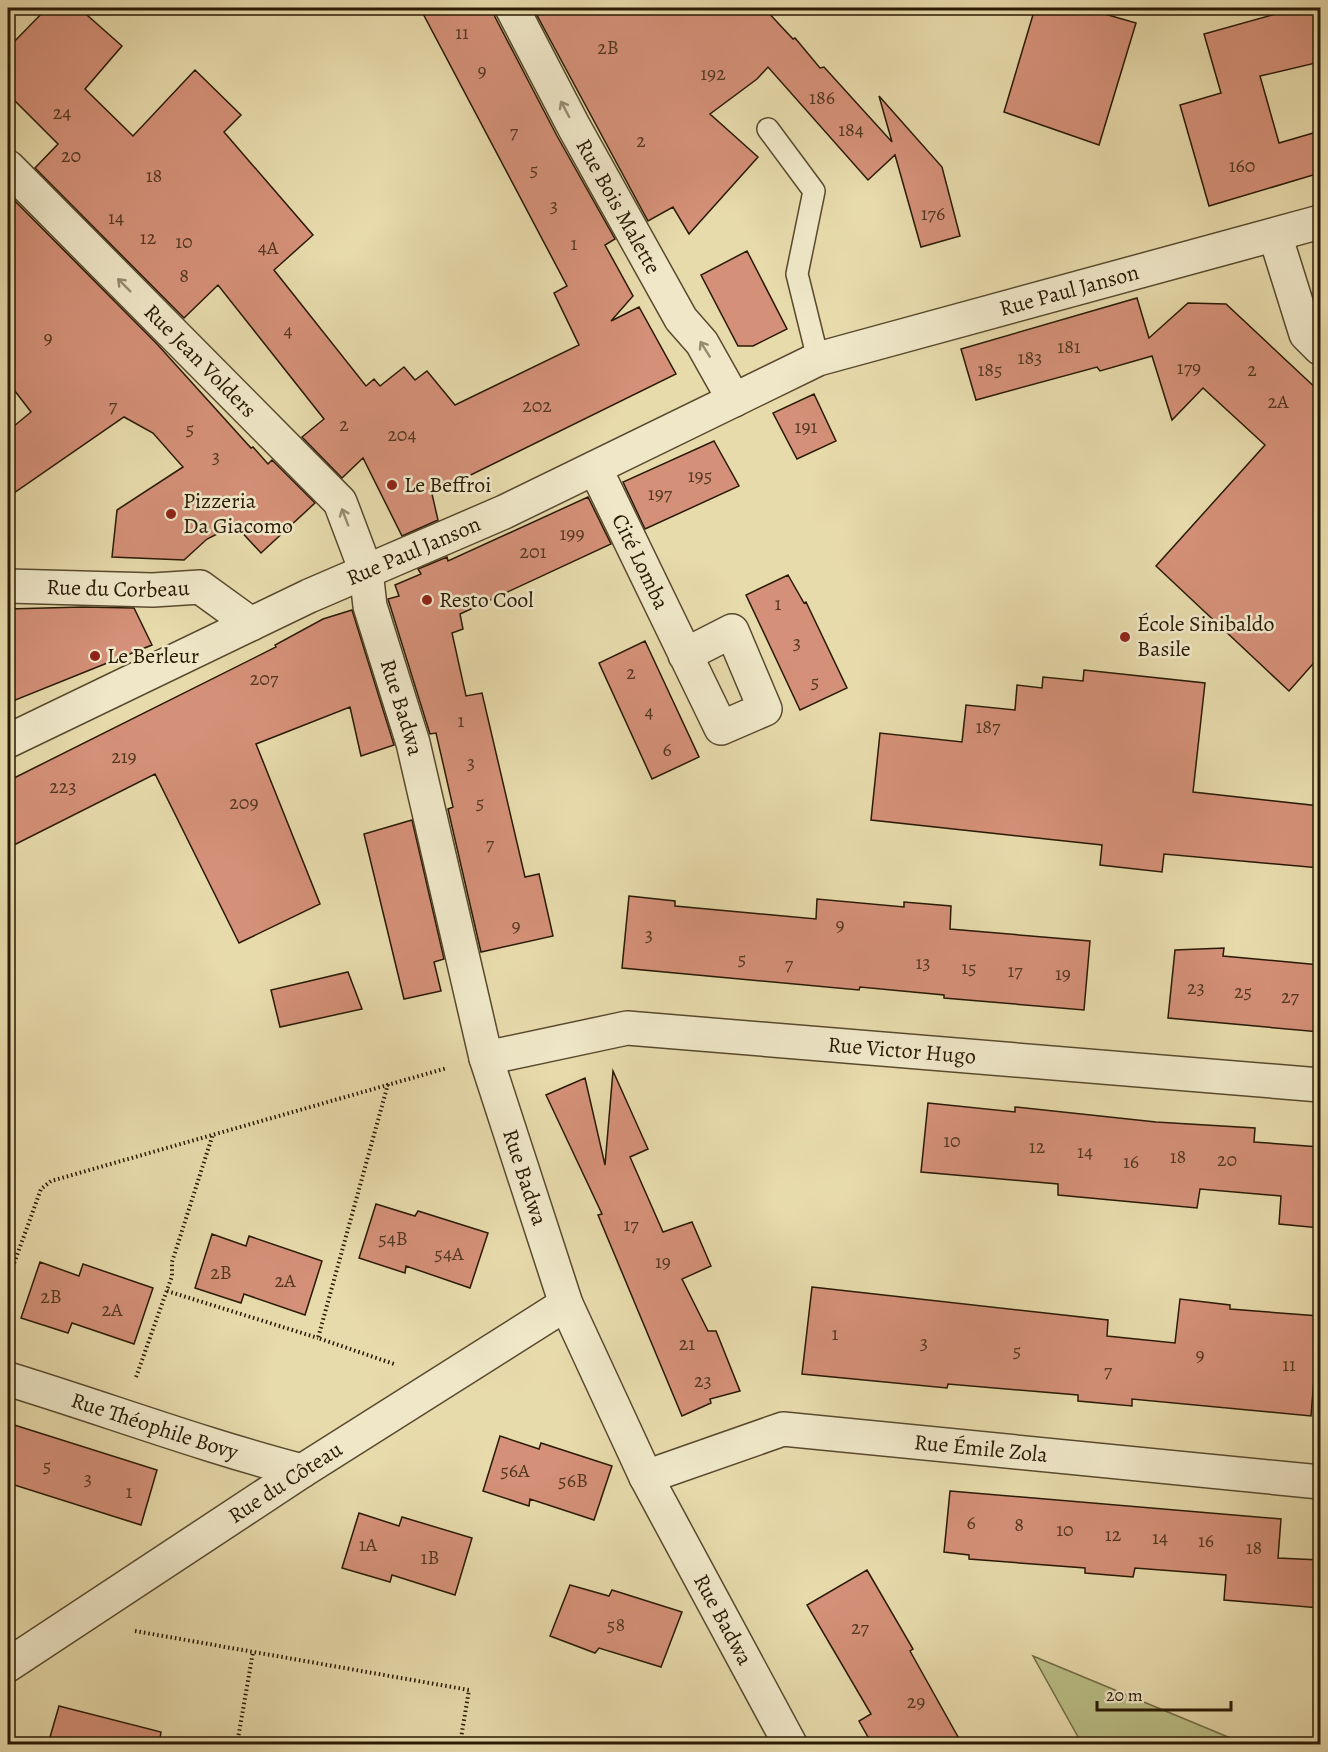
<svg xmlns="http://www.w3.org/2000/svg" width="1328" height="1752" font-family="Alegreya,serif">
	<rect width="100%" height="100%" fill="#e7daab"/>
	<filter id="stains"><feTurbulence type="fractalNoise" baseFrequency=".00333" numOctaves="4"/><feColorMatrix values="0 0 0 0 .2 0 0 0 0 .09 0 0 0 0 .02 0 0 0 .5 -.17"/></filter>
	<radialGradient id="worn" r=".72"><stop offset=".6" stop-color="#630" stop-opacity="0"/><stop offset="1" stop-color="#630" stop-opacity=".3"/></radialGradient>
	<path fill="#babe86" stroke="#726c45" stroke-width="1.5" d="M 1033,1656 L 1245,1744 L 1082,1744 Z"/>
	<path fill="#d49078" stroke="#291a04" stroke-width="1.5" d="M 47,8 L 79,8 L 122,46 L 85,89 L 133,136 L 195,70 L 241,115 L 224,132 L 313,235 L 274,270 L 366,386 L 374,379 L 380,386 L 404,367 L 415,380 L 427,371 L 455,405 L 579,345 L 554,293 L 567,286 L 420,8 L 493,8 L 495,17 L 557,136 L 615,239 L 605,245 L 633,296 L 611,321 L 639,307 L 676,374 L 432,494 L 438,520 L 402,536 L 363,458 L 342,478 L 302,437 L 324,419 L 218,285 L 184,318 L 35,168 L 58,144 L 8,94 L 8,48 Z
		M 533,8 L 764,8 L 793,39 L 795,38 L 820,68 L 824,67 L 892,142 L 879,96 L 942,167 L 960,236 L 921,247 L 895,155 L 868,180 L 768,67 L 757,79 L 710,114 L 758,157 L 689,234 L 673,207 L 648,221 Z
		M 1035,8 L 1084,8 L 1136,23 L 1099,145 L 1004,112 Z
		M 1297,8 L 1320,8 L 1320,62 L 1260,76 L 1279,143 L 1320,131 L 1320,173 L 1209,206 L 1180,105 L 1221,93 L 1204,34 Z
		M 9,195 L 157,344 L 251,448 L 253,447 L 268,464 L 272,460 L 315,503 L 261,553 L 235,525 L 207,539 L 184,560 L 112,557 L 117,510 L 183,467 L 153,433 L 124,417 L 8,497 L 8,431 L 31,412 L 8,382 Z
		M 747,251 L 787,329 L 753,346 L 738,346 L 701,275 Z
		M 1137,298 L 1149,338 L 1188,303 L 1226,304 L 1320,392 L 1320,656 L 1289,691 L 1156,566 L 1265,445 L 1203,388 L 1172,420 L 1152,356 L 1100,371 L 1097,367 L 976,400 L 961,349 Z
		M 814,394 L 836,441 L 797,459 L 773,413 Z
		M 714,441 L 739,486 L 645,529 L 623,482 Z
		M 588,497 L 611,544 L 460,614 L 463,629 L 452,633 L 466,696 L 482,693 L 525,877 L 539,874 L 553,936 L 481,952 L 448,809 L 453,807 L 436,733 L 430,734 L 388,599 L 399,596 L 395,585 L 421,574 L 418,569 L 447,557 L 448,561 Z
		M 788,575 L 804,603 L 806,602 L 847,688 L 800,710 L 746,595 Z
		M 83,607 L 134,608 L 152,645 L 8,703 L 8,609 Z
		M 352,610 L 394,745 L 361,756 L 350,707 L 256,744 L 320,904 L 239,943 L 155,774 L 8,848 L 8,781 L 276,647 L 275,645 L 323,619 Z
		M 645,641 L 699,757 L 652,779 L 599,663 Z
		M 1084,670 L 1205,683 L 1193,792 L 1320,806 L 1320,868 L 1164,854 L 1162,872 L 1100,865 L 1102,845 L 871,820 L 880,733 L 962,742 L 966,705 L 1015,710 L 1017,685 L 1042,688 L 1043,677 L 1083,681 Z
		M 412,820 L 444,959 L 434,962 L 441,991 L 404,999 L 364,834 Z
		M 629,896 L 675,901 L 675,906 L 816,919 L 817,899 L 904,907 L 904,902 L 951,906 L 950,929 L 1090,941 L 1084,1010 L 944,998 L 944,995 L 860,987 L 859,990 L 622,968 Z
		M 1224,948 L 1223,956 L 1320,965 L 1320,1032 L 1168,1018 L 1175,950 Z
		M 348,972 L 362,1009 L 280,1027 L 271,990 Z
		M 613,1071 L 648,1149 L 630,1157 L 663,1232 L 692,1222 L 711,1266 L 682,1279 L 708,1331 L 716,1331 L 740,1391 L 710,1399 L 711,1403 L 682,1416 L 598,1215 L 602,1214 L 546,1095 L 585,1078 L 605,1165 Z
		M 928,1103 L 1015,1112 L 1015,1107 L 1156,1122 L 1255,1128 L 1254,1142 L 1320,1147 L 1320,1228 L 1279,1224 L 1281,1196 L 1200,1189 L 1197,1208 L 1058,1195 L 1058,1184 L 921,1172 Z
		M 376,1204 L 415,1216 L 418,1211 L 488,1233 L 470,1288 L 406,1266 L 405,1273 L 359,1258 Z
		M 212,1234 L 246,1246 L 249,1236 L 322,1261 L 305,1315 L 244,1294 L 241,1303 L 195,1288 Z
		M 40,1262 L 79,1276 L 83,1264 L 153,1288 L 134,1344 L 72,1323 L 68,1333 L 21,1318 Z
		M 812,1287 L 1108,1320 L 1107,1336 L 1175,1343 L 1180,1299 L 1230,1305 L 1230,1309 L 1319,1316 L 1311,1416 L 1132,1399 L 1132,1406 L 1078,1401 L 1078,1395 L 948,1384 L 947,1388 L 802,1374 Z
		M 8,1423 L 157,1470 L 141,1525 L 8,1483 Z
		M 500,1436 L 539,1449 L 541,1443 L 612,1466 L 594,1520 L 530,1499 L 529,1506 L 483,1491 Z
		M 950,1491 L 1281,1519 L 1278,1558 L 1320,1560 L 1320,1608 L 1224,1600 L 1226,1575 L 1135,1568 L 1133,1577 L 1085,1573 L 1085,1568 L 969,1559 L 969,1555 L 944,1552 Z
		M 359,1513 L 399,1526 L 402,1517 L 472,1538 L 455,1595 L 392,1575 L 390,1582 L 342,1568 Z
		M 867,1570 L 913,1649 L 910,1651 L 962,1744 L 872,1744 L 859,1721 L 871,1714 L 807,1605 Z
		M 570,1585 L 609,1596 L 612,1590 L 682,1612 L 661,1667 L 599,1648 L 595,1653 L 550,1636 Z
		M 59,1706 L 161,1732 L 159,1744 L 48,1744 Z"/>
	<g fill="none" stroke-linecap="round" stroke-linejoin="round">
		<g stroke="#584a2e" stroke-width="24">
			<path id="service" d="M 768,129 L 814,191 L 797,274 L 818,359"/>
		</g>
		<g stroke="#584a2e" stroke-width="36">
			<g id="minor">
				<path id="s1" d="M 512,8 L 574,127 L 681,319 L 702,343 L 734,400"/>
				<path id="s2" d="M 8,167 L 340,502 L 366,571 L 370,606 L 413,743 L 486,1058 L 566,1304 L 646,1477 L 790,1744"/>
				<path d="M 1275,235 L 1306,334 L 1320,348"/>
				<path id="s3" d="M 595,468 L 721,728 L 765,709 L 732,631 L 685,655"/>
				<path id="s4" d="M 8,586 L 153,590 L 200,587 L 251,624"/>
				<path id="s5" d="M 486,1058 L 627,1028 L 1320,1085"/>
				<path id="s6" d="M 8,1379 C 106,1409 202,1445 302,1471"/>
				<path id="s7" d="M 646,1477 L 783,1429 L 1320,1482"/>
				<path id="s8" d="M 8,1665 L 302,1471 L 566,1304"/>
			</g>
		</g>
		<g stroke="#584a2e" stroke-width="36">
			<g id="tertiary">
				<path id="s9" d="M 8,741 L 309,596 L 504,512 L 818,359 L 1320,222"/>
			</g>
		</g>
		<path stroke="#291a04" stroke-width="4" stroke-dasharray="1.5 3" stroke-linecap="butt" d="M 388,1084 L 318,1338 L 394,1364
			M 8,1280 L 41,1189 L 51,1181 L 447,1068
			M 167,1291 L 318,1338
			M 136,1377 L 172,1276 L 172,1262 L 213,1134
			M 135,1631 L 469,1690 L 460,1744
			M 237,1744 L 253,1652"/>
		<use href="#service" stroke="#efe7c8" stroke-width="21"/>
		<use href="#minor" stroke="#efe7c8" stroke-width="33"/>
		<use href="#tertiary" stroke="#efe7c8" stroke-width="33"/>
	</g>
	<defs><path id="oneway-shaft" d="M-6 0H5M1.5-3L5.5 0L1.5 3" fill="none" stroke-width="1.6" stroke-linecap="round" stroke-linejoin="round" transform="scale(1.5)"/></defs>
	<g stroke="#968b70">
		<use href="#oneway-shaft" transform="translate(565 109) rotate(-118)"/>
		<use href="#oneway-shaft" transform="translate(124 285) rotate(-135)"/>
		<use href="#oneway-shaft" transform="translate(705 349) rotate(-122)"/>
		<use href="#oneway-shaft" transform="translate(345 517) rotate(-111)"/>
	</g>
	<g fill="#8f2418" stroke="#efe7c8" stroke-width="2">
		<circle cx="392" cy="485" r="6"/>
		<circle cx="171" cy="514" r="6"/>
		<circle cx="427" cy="600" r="6"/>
		<circle cx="1125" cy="637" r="6"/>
		<circle cx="95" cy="656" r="6"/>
	</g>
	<g text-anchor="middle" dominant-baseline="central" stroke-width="5" stroke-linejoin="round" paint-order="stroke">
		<g font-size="20" fill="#543821">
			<text x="462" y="32">11</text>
			<text x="608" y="47">2B</text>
			<text x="482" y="70">9</text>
			<text x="713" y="73">192</text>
			<text x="822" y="97">186</text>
			<text x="62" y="112">24</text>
			<text x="851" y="129">184</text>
			<text x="514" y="131">7</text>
			<text x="641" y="140">2</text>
			<text x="71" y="155">20</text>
			<text x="1242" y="165">160</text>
			<text x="534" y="169">5</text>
			<text x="154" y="175">18</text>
			<text x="554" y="205">3</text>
			<text x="933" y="213">176</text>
			<text x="116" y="217">14</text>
			<text x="148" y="237">12</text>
			<text x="184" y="241">10</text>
			<text x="574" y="243">1</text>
			<text x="268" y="247">4A</text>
			<text x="184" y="275">8</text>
			<text x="288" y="330">4</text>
			<text x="48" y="337">9</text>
			<text x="1069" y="346">181</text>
			<text x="1030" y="357">183</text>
			<text x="1189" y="367">179</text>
			<text x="990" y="369">185</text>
			<text x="1252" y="369">2</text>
			<text x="1278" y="401">2A</text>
			<text x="113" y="405">7</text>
			<text x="537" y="405">202</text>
			<text x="344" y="424">2</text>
			<text x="806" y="426">191</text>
			<text x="190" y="428">5</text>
			<text x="402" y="434">204</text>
			<text x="216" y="456">3</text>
			<text x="700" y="475">195</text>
			<text x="660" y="493">197</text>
			<text x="572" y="533">199</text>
			<text x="533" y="551">201</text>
			<text x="778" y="603">1</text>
			<text x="797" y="642">3</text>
			<text x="631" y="672">2</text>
			<text x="264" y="678">207</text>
			<text x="815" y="681">5</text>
			<text x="649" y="711">4</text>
			<text x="461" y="720">1</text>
			<text x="988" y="726">187</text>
			<text x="667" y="749">6</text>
			<text x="124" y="756">219</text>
			<text x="471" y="762">3</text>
			<text x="63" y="786">223</text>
			<text x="244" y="802">209</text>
			<text x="480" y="802">5</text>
			<text x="490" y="843">7</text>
			<text x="840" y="924">9</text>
			<text x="516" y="925">9</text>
			<text x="649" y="934">3</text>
			<text x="742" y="958">5</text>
			<text x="923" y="962">13</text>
			<text x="789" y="963">7</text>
			<text x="969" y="967">15</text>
			<text x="1015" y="970">17</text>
			<text x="1063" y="973">19</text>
			<text x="1196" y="987">23</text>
			<text x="1243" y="991">25</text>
			<text x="1290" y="996">27</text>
			<text x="952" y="1140">10</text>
			<text x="1037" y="1146">12</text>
			<text x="1085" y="1151">14</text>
			<text x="1178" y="1156">18</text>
			<text x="1227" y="1159">20</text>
			<text x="1131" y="1161">16</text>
			<text x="631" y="1224">17</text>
			<text x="393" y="1238">54B</text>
			<text x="449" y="1253">54A</text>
			<text x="663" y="1261">19</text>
			<text x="221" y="1272">2B</text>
			<text x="285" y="1280">2A</text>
			<text x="51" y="1296">2B</text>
			<text x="112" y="1309">2A</text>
			<text x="835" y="1333">1</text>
			<text x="924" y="1342">3</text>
			<text x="687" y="1343">21</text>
			<text x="1017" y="1350">5</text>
			<text x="1200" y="1354">9</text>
			<text x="1289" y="1364">11</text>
			<text x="1108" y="1370">7</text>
			<text x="703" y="1380">23</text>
			<text x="47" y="1465">5</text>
			<text x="515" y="1470">56A</text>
			<text x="88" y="1478">3</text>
			<text x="573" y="1480">56B</text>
			<text x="129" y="1491">1</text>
			<text x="971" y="1522">6</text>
			<text x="1019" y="1524">8</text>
			<text x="1065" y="1529">10</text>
			<text x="1113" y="1534">12</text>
			<text x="1160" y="1537">14</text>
			<text x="1206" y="1540">16</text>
			<text x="368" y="1544">1A</text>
			<text x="1254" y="1547">18</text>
			<text x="430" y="1557">1B</text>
			<text x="616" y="1624">58</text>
			<text x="860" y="1627">27</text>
			<text x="916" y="1701">29</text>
		</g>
		<g font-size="22" fill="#291a04" stroke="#efe7c8">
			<text stroke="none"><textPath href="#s1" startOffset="225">Rue Bois Malette</textPath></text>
			<text stroke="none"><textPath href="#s9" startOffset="1156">Rue Paul Janson</textPath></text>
			<text stroke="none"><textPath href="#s2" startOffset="273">Rue Jean Volders</textPath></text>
			<text stroke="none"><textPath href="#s9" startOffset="448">Rue Paul Janson</textPath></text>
			<text stroke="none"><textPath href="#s3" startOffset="104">Cité Lomba</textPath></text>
			<text stroke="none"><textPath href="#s4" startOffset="110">Rue du Corbeau</textPath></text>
			<text stroke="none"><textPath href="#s2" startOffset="687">Rue Badwa</textPath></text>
			<text stroke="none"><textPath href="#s5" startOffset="420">Rue Victor Hugo</textPath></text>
			<text stroke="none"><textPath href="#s2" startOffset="1173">Rue Badwa</textPath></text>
			<text stroke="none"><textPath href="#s6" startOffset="154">Rue Théophile Bovy</textPath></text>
			<text stroke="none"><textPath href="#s7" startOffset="344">Rue Émile Zola</textPath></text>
			<text stroke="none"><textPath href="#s8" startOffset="332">Rue du Côteau</textPath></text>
			<text stroke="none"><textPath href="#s2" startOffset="1659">Rue Badwa</textPath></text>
		</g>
		<g font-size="22" fill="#291a04" stroke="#efe7c8" text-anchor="start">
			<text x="404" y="485">Le Beffroi</text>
			<text x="183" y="501">Pizzeria<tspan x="183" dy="25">Da Giacomo</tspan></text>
			<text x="439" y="600">Resto Cool</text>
			<text x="1137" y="624">École Sinibaldo<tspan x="1137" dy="25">Basile</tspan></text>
			<text x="107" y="656">Le Berleur</text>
		</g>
	</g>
	<rect width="1328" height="1752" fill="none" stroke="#e7daab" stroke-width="30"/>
	<rect x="9" y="9" width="1310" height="1734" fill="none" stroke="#291a04" stroke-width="3"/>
	<rect x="15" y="15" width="1298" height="1722" fill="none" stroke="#291a04" stroke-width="1.5"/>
	<path d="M1097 1701v9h134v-9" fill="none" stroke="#291a04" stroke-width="3"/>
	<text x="1106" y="1701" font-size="18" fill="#291a04" stroke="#efe7c8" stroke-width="4.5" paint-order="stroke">20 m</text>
	<rect width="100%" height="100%" filter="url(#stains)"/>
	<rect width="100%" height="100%" fill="url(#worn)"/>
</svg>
